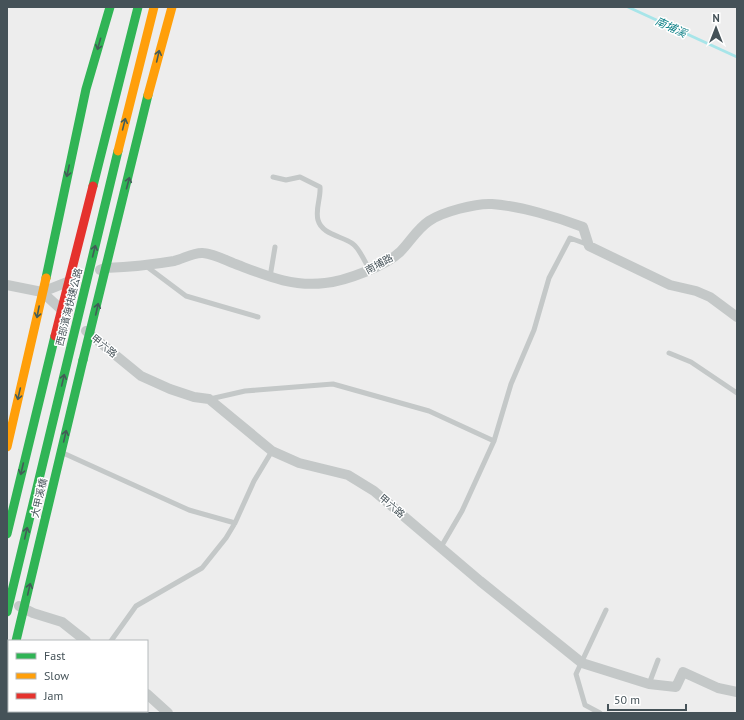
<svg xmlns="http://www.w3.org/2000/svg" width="744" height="720" font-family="'PT Sans','Noto Sans TC',sans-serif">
	<rect width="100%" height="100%" fill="#ededed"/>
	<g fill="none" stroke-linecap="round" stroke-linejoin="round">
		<path stroke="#a7e5e9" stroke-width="3" d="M 628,7 L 737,57"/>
		<path stroke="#c4c8c8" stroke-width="5" d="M 273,177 L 286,180 L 300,177 L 320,187 C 321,198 315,209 318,220 C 322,235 343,236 353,244 C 360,249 365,263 370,270
			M 146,266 L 186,296 L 258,317
			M 270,277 L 275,247
			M 669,353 L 691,362 L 737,393
			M 210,399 L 245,391 L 333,384 L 429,411 L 494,441
			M 63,453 L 189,510 L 235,523
			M 441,547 L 462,511 L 494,441 L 511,384 L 534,330 L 549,278 L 570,238 L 589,245
			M 111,641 L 136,606 L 202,568 L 226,538 L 235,523 L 254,481 L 272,451
			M 649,684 L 658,660
			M 600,713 L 585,705 L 576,674 L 606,610"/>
		<path stroke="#c4c8c8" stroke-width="10" d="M 100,270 L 105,268 C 129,267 151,265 174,261 C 183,259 194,252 203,253 C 215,254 227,261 238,265 C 267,276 293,287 325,283 C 346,281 385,266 400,252 C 410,242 417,229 429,221 C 442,212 476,203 492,204 C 520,206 557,217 583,227 L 589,246 L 670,285 L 696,291 L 710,297 L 737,317
			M 7,285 L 42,292 L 70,281
			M 42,292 L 63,311
			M 86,331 L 141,376 L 170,389 L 194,397 L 209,399 L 272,451 L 299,463 L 348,475 L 374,491 L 480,581 L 582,663 L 649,684 L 676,687 L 683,672 L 718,688 L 737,692
			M 19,606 L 33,613 L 62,622 L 86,641
			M 147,694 L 168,713"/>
		<path stroke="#30b455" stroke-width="9" d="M 46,278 L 86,89 L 110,7
			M 83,360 L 148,95
			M 7,534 L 55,336"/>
		<path stroke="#ff9f0a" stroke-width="9" d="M 148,95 L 172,7
			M 7,447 L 46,278
			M 7,680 L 9,672"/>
		<path stroke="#30b455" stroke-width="9" d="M 93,186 L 138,7
			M 7,612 L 118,151
			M 16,641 L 83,360"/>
		<path stroke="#ff9f0a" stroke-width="9" d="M 118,151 L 154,7"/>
		<path stroke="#e5322d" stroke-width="9" d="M 55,336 L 93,186"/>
	</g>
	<defs><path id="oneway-shaft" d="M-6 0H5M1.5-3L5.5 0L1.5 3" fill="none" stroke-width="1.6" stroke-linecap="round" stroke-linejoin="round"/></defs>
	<g stroke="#435c58">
		<use href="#oneway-shaft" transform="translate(99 44) rotate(106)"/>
		<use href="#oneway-shaft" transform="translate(158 56) rotate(-77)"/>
		<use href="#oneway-shaft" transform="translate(124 124) rotate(-76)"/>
		<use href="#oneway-shaft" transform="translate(68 171) rotate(102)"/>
		<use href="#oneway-shaft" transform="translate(128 183) rotate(-75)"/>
		<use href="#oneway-shaft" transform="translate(94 251) rotate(-76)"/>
		<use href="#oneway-shaft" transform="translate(97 309) rotate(-77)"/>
		<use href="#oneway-shaft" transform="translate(38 312) rotate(101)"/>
		<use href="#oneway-shaft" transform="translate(63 380) rotate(-77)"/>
		<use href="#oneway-shaft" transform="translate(19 394) rotate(103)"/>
		<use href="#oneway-shaft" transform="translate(65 436) rotate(-77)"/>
		<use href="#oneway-shaft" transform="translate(22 469) rotate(103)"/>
		<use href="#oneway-shaft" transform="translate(26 533) rotate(-77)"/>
		<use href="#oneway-shaft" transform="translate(29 589) rotate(-77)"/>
	</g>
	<g text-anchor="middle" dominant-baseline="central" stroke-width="3" stroke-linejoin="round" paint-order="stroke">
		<g font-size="10" fill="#455258" stroke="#fff">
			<text transform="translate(379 264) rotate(-28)">南埔路</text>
			<text transform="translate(69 307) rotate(-76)">西部濱海快速公路</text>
			<text transform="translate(104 346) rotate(39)">甲六路</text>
			<text transform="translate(39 498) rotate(-77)">大甲溪橋</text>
			<text transform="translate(392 506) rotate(40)">甲六路</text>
		</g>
		<g font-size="11" font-style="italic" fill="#128389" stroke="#fff">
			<text transform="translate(671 27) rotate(25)">南埔溪</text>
		</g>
	</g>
	<rect width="744" height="720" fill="none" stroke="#455258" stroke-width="16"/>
	<rect x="8" y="640" width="140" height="72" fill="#ffffff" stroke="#b5babc"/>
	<rect x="16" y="653" width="20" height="6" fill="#30b455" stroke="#b5babc"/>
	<text x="44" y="660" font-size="12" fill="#455258">Fast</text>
	<rect x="16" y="673" width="20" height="6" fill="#ff9f0a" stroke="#b5babc"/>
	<text x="44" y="680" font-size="12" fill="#455258">Slow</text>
	<rect x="16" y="693" width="20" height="6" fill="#e5322d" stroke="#b5babc"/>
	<text x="44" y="700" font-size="12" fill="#455258">Jam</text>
	<g transform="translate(716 28)" stroke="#ffffff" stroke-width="3" paint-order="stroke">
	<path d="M0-3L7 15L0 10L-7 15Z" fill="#455258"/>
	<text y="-6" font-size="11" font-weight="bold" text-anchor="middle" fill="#455258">N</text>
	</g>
	<path d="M608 704v6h78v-6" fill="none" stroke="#455258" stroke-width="2"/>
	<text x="614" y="704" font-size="12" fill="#455258" stroke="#ffffff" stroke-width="3" paint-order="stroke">50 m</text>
</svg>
